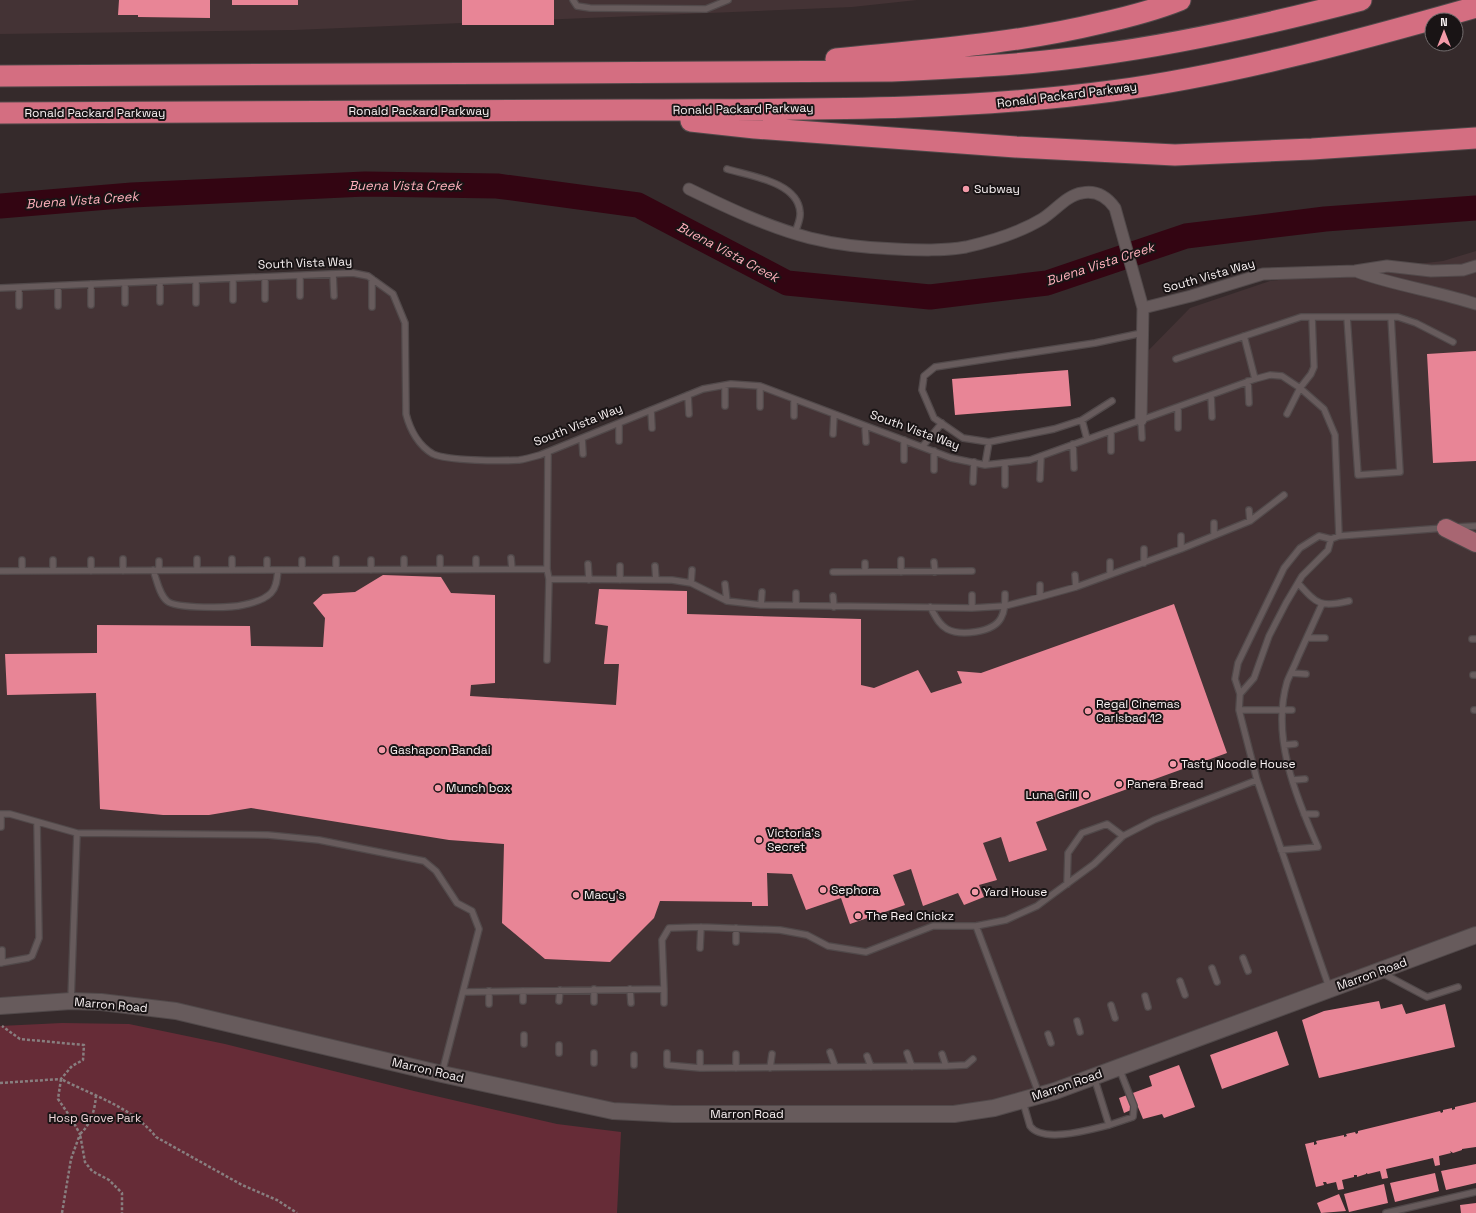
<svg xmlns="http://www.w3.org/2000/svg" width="1476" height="1213" font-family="'Space Grotesk',sans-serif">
	<rect width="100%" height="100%" fill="#352a2b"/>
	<path fill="#443335" d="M 0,0 L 917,0 L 852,7 L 294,30 L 0,34 Z
		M 1476,251 L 1476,935 L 1004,1107 L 645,1112 L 184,1013 L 0,1005 L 0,288 L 365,275 L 387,287 L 402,311 L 409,426 L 426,449 L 450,459 L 530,458 L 679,397 L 722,386 L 759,386 L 954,459 L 976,464 L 1020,463 L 1140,420 L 1141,358 L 1190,308 L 1270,281 L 1443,261 Z"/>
	<path fill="#662c37" d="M 62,1023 L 129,1024 L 225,1044 L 414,1091 L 557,1124 L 621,1132 L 617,1213 L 0,1213 L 0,1026 Z"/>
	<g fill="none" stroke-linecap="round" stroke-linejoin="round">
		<path stroke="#330512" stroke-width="25" d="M 0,206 L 132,195 L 365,184 L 497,186 L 638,205 L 787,283 L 930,297 L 1047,283 L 1186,236 L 1325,219 L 1476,208"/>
	</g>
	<path fill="#e88596" d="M 119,0 L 210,0 L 210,18 L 138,17 L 138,15 L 118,15 Z
		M 232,0 L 298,0 L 298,5 L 232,5 Z
		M 462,0 L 554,0 L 554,25 L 462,25 Z
		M 1476,351 L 1476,461 L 1433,463 L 1427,354 Z
		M 1068,370 L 1071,406 L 955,415 L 952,379 Z
		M 383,575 L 441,577 L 451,593 L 495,595 L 495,683 L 471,685 L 470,696 L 616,705 L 619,664 L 604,664 L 608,626 L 595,624 L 599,589 L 687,591 L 687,614 L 861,619 L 861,685 L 874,688 L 918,670 L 931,693 L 962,683 L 957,671 L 981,673 L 1174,604 L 1227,753 L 1036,822 L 1047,850 L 1009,862 L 1001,837 L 983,843 L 997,880 L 979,885 L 984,897 L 964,905 L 958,893 L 923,906 L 911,869 L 893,875 L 905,905 L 850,924 L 841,898 L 806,910 L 792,874 L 767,873 L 768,906 L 752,906 L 752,902 L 660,901 L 654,918 L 610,962 L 545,959 L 502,923 L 504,844 L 449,840 L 251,808 L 209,815 L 163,815 L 100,809 L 96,693 L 7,695 L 5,654 L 97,653 L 97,625 L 250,626 L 251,646 L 323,647 L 325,618 L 313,603 L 323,594 L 355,592 Z
		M 1379,1001 L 1381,1009 L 1402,1004 L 1406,1014 L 1445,1004 L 1455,1047 L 1319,1078 L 1302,1020 L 1324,1011 Z
		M 1277,1031 L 1289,1065 L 1222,1089 L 1210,1055 Z
		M 1179,1065 L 1195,1107 L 1164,1118 L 1162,1114 L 1143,1119 L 1138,1107 L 1124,1113 L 1119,1098 L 1152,1086 L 1149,1076 Z
		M 1476,1102 L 1476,1147 L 1462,1149 L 1462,1150 L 1453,1153 L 1450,1151 L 1451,1153 L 1439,1156 L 1440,1165 L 1435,1166 L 1433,1158 L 1386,1169 L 1388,1178 L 1382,1179 L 1380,1171 L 1368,1174 L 1366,1173 L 1366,1174 L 1357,1177 L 1357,1175 L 1354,1175 L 1354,1177 L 1342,1180 L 1344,1189 L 1338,1190 L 1336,1182 L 1327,1184 L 1326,1182 L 1323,1182 L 1324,1185 L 1316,1187 L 1305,1144 L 1314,1142 L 1314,1145 L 1317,1144 L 1316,1141 L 1344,1135 L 1344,1137 L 1347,1136 L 1346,1134 L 1355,1132 L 1356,1134 L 1358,1133 L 1358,1131 L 1440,1111 L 1441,1113 L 1443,1112 L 1443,1110 L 1452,1108 L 1452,1110 L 1455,1109 L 1455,1107 Z
		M 1476,1164 L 1476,1183 L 1446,1190 L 1441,1171 Z
		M 1435,1173 L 1439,1191 L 1395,1202 L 1390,1183 Z
		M 1384,1184 L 1388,1203 L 1349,1212 L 1344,1194 Z
		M 1339,1194 L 1346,1211 L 1321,1213 L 1317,1203 Z
		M 1476,1203 L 1476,1213 L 1461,1213 L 1460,1205 Z"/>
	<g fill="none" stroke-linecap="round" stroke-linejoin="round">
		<g stroke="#51494a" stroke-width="8">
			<path id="service" d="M 573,0 L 577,6 L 590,8 L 706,9 L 728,0
				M 727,169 C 750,176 798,182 800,212 C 801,219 797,226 795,233
				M 333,274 L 334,296
				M 300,276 L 300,296
				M 265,277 L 265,299
				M 233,278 L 233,300
				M 196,280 L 196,303
				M 91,284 L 91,305
				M 0,288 L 353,273 L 368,276 L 393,294 L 405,323 L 406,414 C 410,430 419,446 433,454 C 448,461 501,461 519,460 C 526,459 533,457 540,455 L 703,389 L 731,384 L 760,386 L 951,458 L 985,465 L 1030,460 L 1255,379 L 1270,375 L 1282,376 L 1300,388 L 1324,409 L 1335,435 L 1339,536 L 1331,539 L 1319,536 L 1300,548 L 1284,568 L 1238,663 L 1235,679 L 1240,694 L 1239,710 L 1257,780 L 1329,987
				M 19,288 L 19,306
				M 160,302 L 160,282
				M 125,303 L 125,283
				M 58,306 L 58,286
				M 372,307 L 372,279
				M 1347,317 L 1358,475 L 1400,472 L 1391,317
				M 1244,336 L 1255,379
				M 1176,359 L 1301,317 L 1398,317 L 1416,323 L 1453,342
				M 1248,381 L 1249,403
				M 725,386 L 725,406
				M 760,386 L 760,407
				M 688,395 L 689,414
				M 1211,395 L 1212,417
				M 794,399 L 794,416
				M 1112,401 L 1082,420 L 1054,429 L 989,442 L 963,438 L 934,418 L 922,390 L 924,376 L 935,367 L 1095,343 L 1142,333
				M 651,410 L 652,428
				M 1287,414 L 1300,388 L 1311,374 L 1314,367 L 1312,317
				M 1082,420 L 1087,439
				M 1141,420 L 1142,438
				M 619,423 L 619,441
				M 865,426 L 866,442
				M 1178,428 L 1178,407
				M 1111,431 L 1111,451
				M 833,434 L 834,414
				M 582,438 L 583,454
				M 1073,444 L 1074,468
				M 922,447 L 942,423
				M 934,451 L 934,470
				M 904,460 L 904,440
				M 1005,463 L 1005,485
				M 985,465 L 989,442
				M 1040,479 L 1041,456
				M 973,482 L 974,462
				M 1249,510 L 1250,521
				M 1214,523 L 1214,535
				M 1456,527 L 1476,526
				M 1181,536 L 1181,549
				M 1339,536 L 1444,528
				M 440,558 L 440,569
				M 511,558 L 512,569
				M 123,559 L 123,571
				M 197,559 L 197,570
				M 232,559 L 232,570
				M 336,559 L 336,570
				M 476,559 L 476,569
				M 22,560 L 22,571
				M 91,560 L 91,571
				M 267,560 L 267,570
				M 302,560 L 302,570
				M 371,560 L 371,570
				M 901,560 L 901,572
				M 159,561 L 159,570
				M 934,562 L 935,572
				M 1110,562 L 1110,574
				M 865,563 L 865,572
				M 1144,563 L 1144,549
				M 588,564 L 589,580
				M 620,566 L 620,580
				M 655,566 L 656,580
				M 404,569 L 404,559
				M 547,569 L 548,452
				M 153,570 C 157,580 159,594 167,601 C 176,609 231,608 243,605 C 253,603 264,600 271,593 C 277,587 277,578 278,570
				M 0,571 L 547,569 L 549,579 L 672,580 L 691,583 L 727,601 L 761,605 L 972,608 L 1005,606 L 1040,597 L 1076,587 L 1181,549 L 1250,521 L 1284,495
				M 53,571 L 53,560
				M 833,572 L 972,571
				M 1075,575 L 1076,587
				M 691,583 L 692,570
				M 1298,583 C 1317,604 1320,608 1349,601
				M 725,584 L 727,601
				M 796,593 L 796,605
				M 972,595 L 972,608
				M 833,596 L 834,607
				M 1040,597 L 1040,585
				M 761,605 L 762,592
				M 930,607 C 935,615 938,624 947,629 C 960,636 993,633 1001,618 C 1005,611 1005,603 1005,594
				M 1307,638 L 1325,638
				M 1472,639 L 1476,639
				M 547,660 L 549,579
				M 1291,673 L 1306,674
				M 1473,675 L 1476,675
				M 1240,694 L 1254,678 L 1269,636 L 1286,603 L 1302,576 L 1328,550 L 1331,539
				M 1239,710 L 1292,710
				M 1474,710 L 1476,710
				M 1284,745 L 1295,744
				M 1293,780 L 1305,779
				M 0,814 L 10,814 L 77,833 L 268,835 L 319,840 L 424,861 L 436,871 L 457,903 L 472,911 L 479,929 L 442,1073
				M 1,814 L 1,827
				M 1304,814 L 1316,814
				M 1281,850 L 1318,847 C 1296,797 1271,737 1287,682 C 1290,674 1295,665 1298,657 C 1306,639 1314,622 1322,604
				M 1067,884 L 1068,853 L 1082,833 L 1107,824 L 1123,836
				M 976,926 L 1039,1094
				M 736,942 L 736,928
				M 700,948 L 701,927
				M 2,950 L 2,963
				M 1243,958 L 1248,971
				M 0,963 L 28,958 L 32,956 L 39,938 L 37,822
				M 1212,968 L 1217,982
				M 1382,973 L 1427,997 L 1458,987
				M 1180,981 L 1185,995
				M 594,989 L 594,1002
				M 630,989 L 631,1003
				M 664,989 L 664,1003
				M 489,991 L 489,1004
				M 523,991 L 523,1001
				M 463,992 L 664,989 L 662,940 L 669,928 L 701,927 L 780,930 L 807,935 L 828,946 L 866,952 L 933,926 L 976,926 L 1006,920 L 1037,906 L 1049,897 L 1094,864 L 1123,836 L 1154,820 L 1257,780
				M 1145,996 L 1148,1007
				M 71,1000 L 77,833
				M 559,1001 L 560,990
				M 1111,1005 L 1115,1018
				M 1077,1021 L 1080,1032
				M 1048,1034 L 1051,1043
				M 524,1035 L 524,1044
				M 559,1045 L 559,1053
				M 830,1052 L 835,1066
				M 594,1053 L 594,1063
				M 667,1053 L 667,1065 L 700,1068 L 946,1066 L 966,1065 L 973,1059
				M 907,1053 L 912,1067
				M 942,1054 L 946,1066
				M 634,1055 L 634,1065
				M 867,1056 L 871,1067
				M 700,1068 L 700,1053
				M 736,1068 L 736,1054
				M 770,1068 L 772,1054
				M 1023,1102 L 1030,1126 C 1043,1144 1092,1129 1109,1125 L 1094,1077
				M 1109,1125 L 1133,1117 L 1134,1106 L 1119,1068
				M 1386,1213 L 1476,1192"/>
		</g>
		<g stroke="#51494a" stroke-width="13">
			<path id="minor" d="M 689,189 C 728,208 768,227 810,238 C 838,245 867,248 896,249 C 919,250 944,251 966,247 C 992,241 1019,233 1042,219 C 1055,211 1067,195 1082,193 C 1097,190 1107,197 1115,208 L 1143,308 L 1141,420
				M 1358,272 C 1396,286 1437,291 1476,304
				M 1143,308 L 1191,296 L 1263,274 L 1355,271 L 1387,266 L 1431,271 L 1463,270 L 1476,266"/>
		</g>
		<g stroke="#51494a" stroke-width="18">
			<path id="secondary" d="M 0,1006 L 71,1001 L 101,1002 L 176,1011 L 442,1074 L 613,1111 L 673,1114 L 954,1114 L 994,1108 L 1055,1091 L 1476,935"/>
		</g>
		<g stroke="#51494a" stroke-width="20">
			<path id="primary" d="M 1446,528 L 1476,543"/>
		</g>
		<g stroke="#51494a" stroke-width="23">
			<path id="motorway" d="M 836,59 C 925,50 1014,44 1101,23 C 1128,17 1155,10 1180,0
				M 0,76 L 890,71 C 958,68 1027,65 1095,55 C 1185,43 1273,23 1361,0
				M 0,113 C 212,112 423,111 635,110 C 794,109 954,112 1112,91 C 1236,74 1356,41 1476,7
				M 691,121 L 755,128 L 1016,147 L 1175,155 L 1312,149 L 1476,138"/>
		</g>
		<path stroke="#887e7f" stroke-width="2.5" stroke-dasharray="3 2" stroke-linecap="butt" d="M 0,1083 L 61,1079 L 72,1066 L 83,1060 L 84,1045 L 20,1039 L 2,1026
			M 96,1095 C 95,1110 91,1124 80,1134 L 85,1162 L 92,1171 L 109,1180 L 122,1193 L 122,1213
			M 62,1213 L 71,1159 L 80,1134 L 71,1118 L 58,1099 L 61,1079 C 94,1096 132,1107 156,1137 L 242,1185 L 277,1200 L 297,1213"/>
		<use href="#service" stroke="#675b5c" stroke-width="5.5"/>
		<use href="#minor" stroke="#675b5c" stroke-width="11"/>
		<use href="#secondary" stroke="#675b5c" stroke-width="16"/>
		<use href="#primary" stroke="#a86672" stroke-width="18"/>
		<use href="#motorway" stroke="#d46e81" stroke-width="21"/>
	</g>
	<g fill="#f39aa8" stroke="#191415" stroke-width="1.5">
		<circle cx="966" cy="189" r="4"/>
		<circle cx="1088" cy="711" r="4"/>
		<circle cx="382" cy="750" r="4"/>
		<circle cx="1173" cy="764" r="4"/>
		<circle cx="1119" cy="784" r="4"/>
		<circle cx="438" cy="788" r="4"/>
		<circle cx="1086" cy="795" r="4"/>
		<circle cx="759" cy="840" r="4"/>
		<circle cx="823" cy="890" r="4"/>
		<circle cx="975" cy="892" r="4"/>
		<circle cx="576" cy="895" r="4"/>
		<circle cx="858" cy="916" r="4"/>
	</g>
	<g text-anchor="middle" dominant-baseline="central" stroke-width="4" stroke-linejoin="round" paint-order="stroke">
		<g font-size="12" fill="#f9f2f3" stroke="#191415">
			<text transform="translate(1067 95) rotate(-7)">Ronald Packard Parkway</text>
			<text transform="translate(743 109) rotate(-1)">Ronald Packard Parkway</text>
			<text x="419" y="111">Ronald Packard Parkway</text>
			<text x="95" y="113">Ronald Packard Parkway</text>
			<text transform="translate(305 263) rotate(-2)">South Vista Way</text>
			<text transform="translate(1209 276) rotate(-16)">South Vista Way</text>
			<text transform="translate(578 425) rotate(-22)">South Vista Way</text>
			<text transform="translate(915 430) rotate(20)">South Vista Way</text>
			<text transform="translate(1372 974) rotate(-20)">Marron Road</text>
			<text transform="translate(111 1005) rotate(5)">Marron Road</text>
			<text transform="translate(428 1070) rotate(13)">Marron Road</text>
			<text transform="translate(1067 1085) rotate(-19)">Marron Road</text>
			<text x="747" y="1114">Marron Road</text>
		</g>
		<g font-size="12" fill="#f9f2f3" stroke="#191415" text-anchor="start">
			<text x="974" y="189">Subway</text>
			<text x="1096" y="704">Regal Cinemas<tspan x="1096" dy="14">Carlsbad 12</tspan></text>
			<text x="390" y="750">Gashapon Bandai</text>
			<text x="1181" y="764">Tasty Noodle House</text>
			<text x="1127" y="784">Panera Bread</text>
			<text x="446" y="788">Munch box</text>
			<text x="1078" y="795" text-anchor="end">Luna Grill</text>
			<text x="767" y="833">Victoria's<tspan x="767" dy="14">Secret</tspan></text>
			<text x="831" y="890">Sephora</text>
			<text x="983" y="892">Yard House</text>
			<text x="584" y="895">Macy's</text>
			<text x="866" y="916">The Red Chickz</text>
		</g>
		<g font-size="12" fill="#edd2d6" stroke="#191415">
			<text x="95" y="1118">Hosp Grove Park</text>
		</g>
		<g font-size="13" font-style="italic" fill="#fdb0bb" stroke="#191415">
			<text x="405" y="185">Buena Vista Creek</text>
			<text transform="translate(82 200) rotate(-4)">Buena Vista Creek</text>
			<text transform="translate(728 252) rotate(28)">Buena Vista Creek</text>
			<text transform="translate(1100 264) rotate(-18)">Buena Vista Creek</text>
		</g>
	</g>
	<g transform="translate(1444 32)"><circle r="19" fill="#191415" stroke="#736d6e"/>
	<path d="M0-3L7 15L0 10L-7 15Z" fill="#f39aa8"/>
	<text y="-6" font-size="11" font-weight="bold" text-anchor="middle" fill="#f9f2f3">N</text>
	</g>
</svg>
